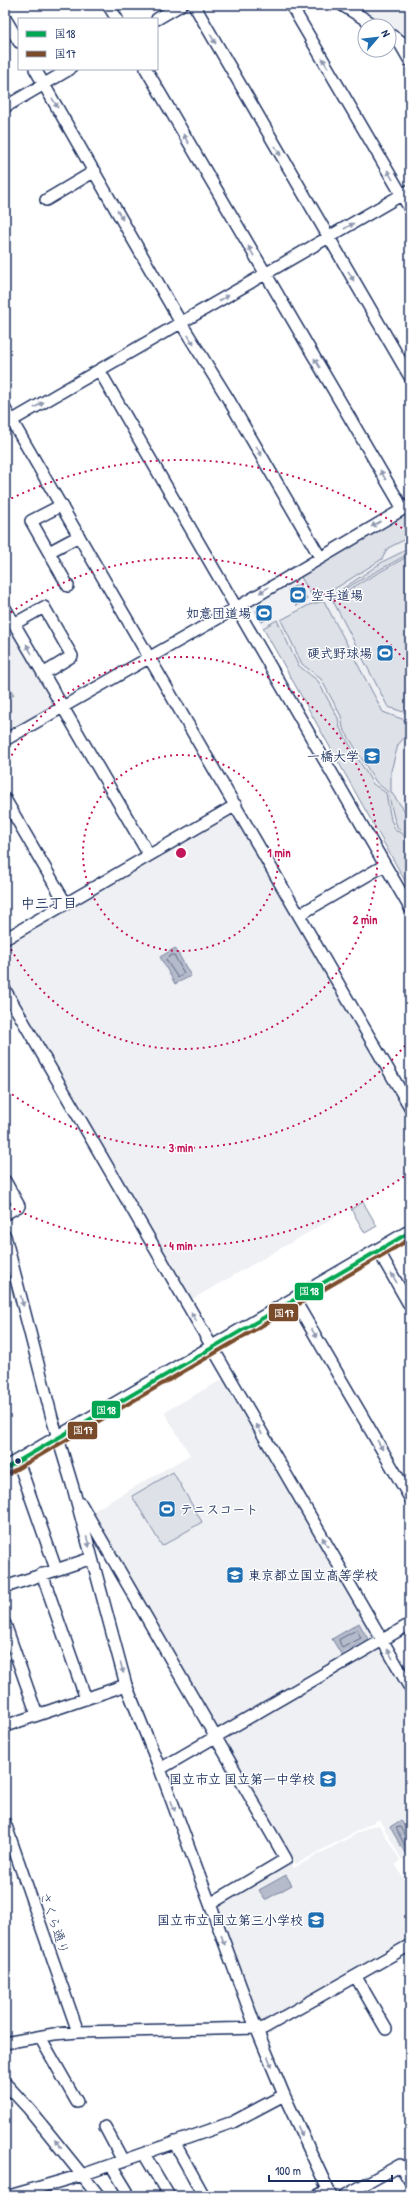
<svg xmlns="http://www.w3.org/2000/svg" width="415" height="2201" font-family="'Patrick Hand','Klee One',sans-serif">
	<rect width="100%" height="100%" fill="#fff"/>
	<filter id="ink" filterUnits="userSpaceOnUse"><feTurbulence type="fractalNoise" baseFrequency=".025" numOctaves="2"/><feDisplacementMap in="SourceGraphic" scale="8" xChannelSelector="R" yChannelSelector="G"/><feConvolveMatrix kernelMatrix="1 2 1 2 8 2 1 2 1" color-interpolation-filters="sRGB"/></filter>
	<g filter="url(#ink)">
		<path fill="#eff0f4" d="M 357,5 L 410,5 L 410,30 L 401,34 Z
			M 410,509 L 410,885 L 408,886 L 250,606 L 297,570 Z
			M 5,615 L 56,703 L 5,733 Z
			M 233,810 L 410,1114 L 410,1174 L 189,1301 L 51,1064 L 5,979 L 5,948 Z
			M 225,1378 L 377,1638 L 218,1731 L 93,1511 L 190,1455 L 164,1412 Z
			M 382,1647 L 410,1696 L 410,1856 L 402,1860 L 379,1819 L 296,1864 L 223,1738 Z
			M 379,1825 L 400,1860 L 396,1865 L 410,1891 L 410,1936 L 263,2021 L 258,2020 L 217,1905 L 290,1862 L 294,1868 L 369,1827 Z"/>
		<path fill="#dee1e7" stroke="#7c88a2" d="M 410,509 L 410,537 L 388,548 L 382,559 L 325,595 L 313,598 L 297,570 Z
			M 410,548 L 410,553 L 330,597 L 384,561 Z
			M 410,555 L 410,714 L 388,707 L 332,599 Z
			M 299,584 L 307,599 L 297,606 L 288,590 Z
			M 324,601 L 383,712 L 410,722 L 410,730 L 398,745 L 391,771 L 391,792 L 410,818 L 410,837 L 404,831 L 398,829 L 394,818 L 388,792 L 376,782 L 343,728 L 341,716 L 321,679 L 302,664 L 281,620 L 309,605 Z
			M 266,605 L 272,616 L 262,622 L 256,611 Z
			M 277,620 L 298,665 L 318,681 L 338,718 L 340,728 L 373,784 L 386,793 L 391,820 L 396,831 L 402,833 L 410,843 L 410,885 L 408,886 L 263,628 Z
			M 363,1202 L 377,1226 L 365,1233 L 351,1209 Z
			M 173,1472 L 202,1522 L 162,1546 L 132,1496 Z"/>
		<path fill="#b5bbca" stroke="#77839f" d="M 5,680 L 14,695 L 5,701 Z
			M 175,948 L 191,976 L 175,984 L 160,957 Z
			M 359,1623 L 368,1639 L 341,1654 L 332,1639 Z
			M 401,1820 L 410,1836 L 410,1849 L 405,1853 L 390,1827 Z
			M 286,1875 L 292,1885 L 265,1900 L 259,1890 Z"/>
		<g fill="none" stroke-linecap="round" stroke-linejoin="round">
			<path stroke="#596789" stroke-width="1" d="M 172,955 L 174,955 L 184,973 L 178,978 L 166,960 Z
				M 357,1630 L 361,1638 L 342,1648 L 339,1640 Z
				M 410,1837 L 405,1836 L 400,1827 L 396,1828 L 405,1846 L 410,1846"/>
			<g stroke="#1b2f5e" stroke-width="14">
				<path id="minor" d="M 108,5 L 117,19
					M 194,5 L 410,377
					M 291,5 L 410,209
					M 342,5 L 376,26
					M 5,18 L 19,42
					M 157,19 L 181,5
					M 389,34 L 410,47
					M 398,40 L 410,61
					M 35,69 L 181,323 L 230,402 L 320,557
					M 146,69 L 403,509
					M 5,107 L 70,69
					M 46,200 L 95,171
					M 99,370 L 385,865 L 299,915
					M 5,409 L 410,1107
					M 6,424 L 410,190
					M 62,505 L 31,521 L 68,586
					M 49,552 L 79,536
					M 5,608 L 149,855
					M 14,624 L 44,607 L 72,656 L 43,674
					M 5,740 L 236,608 L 410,505
					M 5,799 L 66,904
					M 385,865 L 410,908
					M 5,939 L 236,805
					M 5,990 L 410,1688
					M 5,1181 L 19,1206 L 5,1214
					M 5,1236 L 52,1418 L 74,1491 L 126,1685 L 160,1769 L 253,2020 L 284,2095 L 331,2196
					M 378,1250 L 410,1306
					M 294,1299 L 410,1498
					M 18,1461 L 56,1569
					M 81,1504 L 286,1859 L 210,1904
					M 42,1574 L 86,1699
					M 5,1587 L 92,1558
					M 5,1624 L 37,1715
					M 5,1726 L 126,1685
					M 160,1769 L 410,1624
					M 5,1823 L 78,2032
					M 356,1977 L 386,2029
					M 40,2037 L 77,2102
					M 5,2043 L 54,2034 L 78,2032 L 264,2028 L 410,1945
					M 5,2083 L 29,2109 L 99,2196
					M 105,2127 L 123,2161
					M 174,2142 L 204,2196
					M 144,2154 L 169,2196
					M 111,2165 L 130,2196
					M 9,2196 L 82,2175 L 233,2122 L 284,2095
					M 317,2196 L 328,2190
					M 344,2196 L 400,2165 L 410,2181"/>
			</g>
			<g stroke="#1b2f5e" stroke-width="17">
				<path id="major" d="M 5,1469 L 410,1232"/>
			</g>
			<use href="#minor" stroke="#fff" stroke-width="11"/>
			<use href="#major" stroke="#fff" stroke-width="14"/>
			<g stroke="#fff" stroke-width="7">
				<path id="bus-1" d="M 5,1469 L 410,1232"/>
			</g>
			<g stroke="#fff" stroke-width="7">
				<path id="bus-2" d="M 8,1474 L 410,1239"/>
			</g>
			<use href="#bus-1" stroke="#00a651" stroke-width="4"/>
			<use href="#bus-2" stroke="#7a4b2a" stroke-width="4"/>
		</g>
		<defs><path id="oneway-solid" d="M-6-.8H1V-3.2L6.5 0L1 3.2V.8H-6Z"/></defs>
		<g fill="#8d97ae">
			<use href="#oneway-solid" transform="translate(213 39) rotate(60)"/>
			<use href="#oneway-solid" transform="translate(325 63) rotate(-120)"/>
			<use href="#oneway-solid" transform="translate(55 103) rotate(60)"/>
			<use href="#oneway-solid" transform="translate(186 139) rotate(-120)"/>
			<use href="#oneway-solid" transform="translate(278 151) rotate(60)"/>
			<use href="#oneway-solid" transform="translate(390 175) rotate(-120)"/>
			<use href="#oneway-solid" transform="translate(120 215) rotate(60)"/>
			<use href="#oneway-solid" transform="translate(349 226) rotate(-30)"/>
			<use href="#oneway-solid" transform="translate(251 251) rotate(-120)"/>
			<use href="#oneway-solid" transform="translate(351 276) rotate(60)"/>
			<use href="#oneway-solid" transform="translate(224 298) rotate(-30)"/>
			<use href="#oneway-solid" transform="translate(191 340) rotate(58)"/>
			<use href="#oneway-solid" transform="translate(317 363) rotate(-121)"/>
			<use href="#oneway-solid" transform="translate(39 405) rotate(-30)"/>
			<use href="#oneway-solid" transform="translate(259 451) rotate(60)"/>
			<use href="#oneway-solid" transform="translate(383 475) rotate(-120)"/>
			<use href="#oneway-solid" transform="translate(376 524) rotate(150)"/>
			<use href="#oneway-solid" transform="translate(264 590) rotate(148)"/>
			<use href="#oneway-solid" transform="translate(29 649) rotate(-120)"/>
			<use href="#oneway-solid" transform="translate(394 1278) rotate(-120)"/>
			<use href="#oneway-solid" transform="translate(22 1301) rotate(75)"/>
			<use href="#oneway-solid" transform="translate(194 1317) rotate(-120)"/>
			<use href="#oneway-solid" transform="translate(314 1333) rotate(60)"/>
			<use href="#oneway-solid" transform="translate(259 1429) rotate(-120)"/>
			<use href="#oneway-solid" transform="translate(380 1445) rotate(60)"/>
			<use href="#oneway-solid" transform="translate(88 1542) rotate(75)"/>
			<use href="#oneway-solid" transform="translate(325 1542) rotate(-120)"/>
			<use href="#oneway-solid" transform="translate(390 1654) rotate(-120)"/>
			<use href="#oneway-solid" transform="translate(122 1668) rotate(75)"/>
			<use href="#oneway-solid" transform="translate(173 1806) rotate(70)"/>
			<use href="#oneway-solid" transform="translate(223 1940) rotate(70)"/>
			<use href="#oneway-solid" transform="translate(270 2062) rotate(69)"/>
			<use href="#oneway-solid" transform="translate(300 2131) rotate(65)"/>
			<use href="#oneway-solid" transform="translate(58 2144) rotate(-128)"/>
		</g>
	</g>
	<g fill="none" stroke="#c2185b" stroke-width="2" stroke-dasharray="2 4">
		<circle cx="181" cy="853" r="98"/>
		<path d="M6 766A196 196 0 1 1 6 940"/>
		<path d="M409 1041A295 295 0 0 1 6 1090M6 616A295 295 0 0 1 409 665"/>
		<path d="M409 1173A393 393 0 0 1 6 1205M6 501A393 393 0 0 1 409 533"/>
	</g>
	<defs>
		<g id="stadium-square" transform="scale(0.9)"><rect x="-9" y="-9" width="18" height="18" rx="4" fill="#1f6fb2" stroke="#fff"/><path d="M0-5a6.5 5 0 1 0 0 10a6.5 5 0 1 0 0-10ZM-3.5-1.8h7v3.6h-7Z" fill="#fff"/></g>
		<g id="university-square" transform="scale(0.9)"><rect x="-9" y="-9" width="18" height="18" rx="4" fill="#1f6fb2" stroke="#fff"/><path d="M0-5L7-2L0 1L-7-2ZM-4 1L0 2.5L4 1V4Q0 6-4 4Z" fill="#fff"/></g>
		<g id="school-square" transform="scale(0.9)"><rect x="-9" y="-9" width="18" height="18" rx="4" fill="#1f6fb2" stroke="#fff"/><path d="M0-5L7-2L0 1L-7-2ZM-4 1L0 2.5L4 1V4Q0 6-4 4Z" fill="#fff"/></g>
	</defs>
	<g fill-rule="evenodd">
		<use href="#stadium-square" x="298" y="595"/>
		<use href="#stadium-square" x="264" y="613"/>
		<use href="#stadium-square" x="385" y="653"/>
		<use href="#university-square" x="372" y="756"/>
		<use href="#stadium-square" x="167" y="1509"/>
		<use href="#school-square" x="235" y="1575"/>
		<use href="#school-square" x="328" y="1779"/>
		<use href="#school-square" x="316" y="1920"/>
	</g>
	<circle fill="#1b2f5e" stroke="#fff" stroke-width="1.5" cx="18" cy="1461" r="3.5"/>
	<g text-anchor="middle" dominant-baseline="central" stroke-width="3" stroke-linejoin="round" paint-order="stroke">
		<g font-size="13" font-weight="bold" fill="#1b2f5e" stroke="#fff" text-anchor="end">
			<text x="311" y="595" text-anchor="start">空手道場</text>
			<text x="251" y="613">如意団道場</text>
			<text x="372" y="653">硬式野球場</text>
			<text x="359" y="756">一橋大学</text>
			<text x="180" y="1509" text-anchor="start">テニスコート</text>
			<text x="248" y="1575" text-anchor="start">東京都立国立高等学校</text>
			<text x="315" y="1779">国立市立 国立第一中学校</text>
			<text x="303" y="1920">国立市立 国立第三小学校</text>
		</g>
		<g font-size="13" fill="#1b2f5e" stroke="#fff">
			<text transform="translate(55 1923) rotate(71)">さくら通り</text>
		</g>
		<g font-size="14" font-weight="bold" fill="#1b2f5e" stroke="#fff">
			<text x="49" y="902">中三丁目</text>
		</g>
	</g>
	<circle cx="181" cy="853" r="6" fill="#c2185b" stroke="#fff" stroke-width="2"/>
	<g font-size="12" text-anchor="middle" font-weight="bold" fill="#c2185b" stroke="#fff" stroke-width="3" stroke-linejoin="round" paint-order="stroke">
		<text x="279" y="857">1 min</text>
		<text x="365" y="924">2 min</text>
		<text x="181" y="1152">3 min</text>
		<text x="181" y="1250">4 min</text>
	</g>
	<g stroke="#fff" stroke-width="1.5">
		<rect x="294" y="1282" width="30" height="19" rx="4" fill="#00a651"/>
		<rect x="268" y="1303" width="31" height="19" rx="4" fill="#7a4b2a"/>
		<rect x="91" y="1400" width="30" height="19" rx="4" fill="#00a651"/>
		<rect x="67" y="1421" width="31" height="19" rx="4" fill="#7a4b2a"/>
	</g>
	<g font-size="11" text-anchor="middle" font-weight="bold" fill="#fff">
		<text x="309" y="1295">国18</text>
		<text x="284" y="1317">国17</text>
		<text x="106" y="1414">国18</text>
		<text x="83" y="1434">国17</text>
	</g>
	<rect width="415" height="2201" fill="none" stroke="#fff" stroke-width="20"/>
	<rect x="10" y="10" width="395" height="2181" fill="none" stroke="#1b2f5e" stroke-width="1.5" filter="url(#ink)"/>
	<rect x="18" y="18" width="140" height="52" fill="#ffffff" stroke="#a4acbf"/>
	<rect x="26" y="31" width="20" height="6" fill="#00a651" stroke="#a4acbf"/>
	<text x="54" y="38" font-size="12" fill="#1b2f5e">国18</text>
	<rect x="26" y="51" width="20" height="6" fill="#7a4b2a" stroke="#a4acbf"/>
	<text x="54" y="58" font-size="12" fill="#1b2f5e">国17</text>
	<g transform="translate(377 38) rotate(62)"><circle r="19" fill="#ffffff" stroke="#a4acbf"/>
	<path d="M0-3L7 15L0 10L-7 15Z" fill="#1f6fb2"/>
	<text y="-6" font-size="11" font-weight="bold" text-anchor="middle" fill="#1b2f5e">N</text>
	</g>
	<path d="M269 2175v6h123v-6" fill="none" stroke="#1b2f5e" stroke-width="2"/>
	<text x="275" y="2175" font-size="12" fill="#1b2f5e" stroke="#ffffff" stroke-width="3" paint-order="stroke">100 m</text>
</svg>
